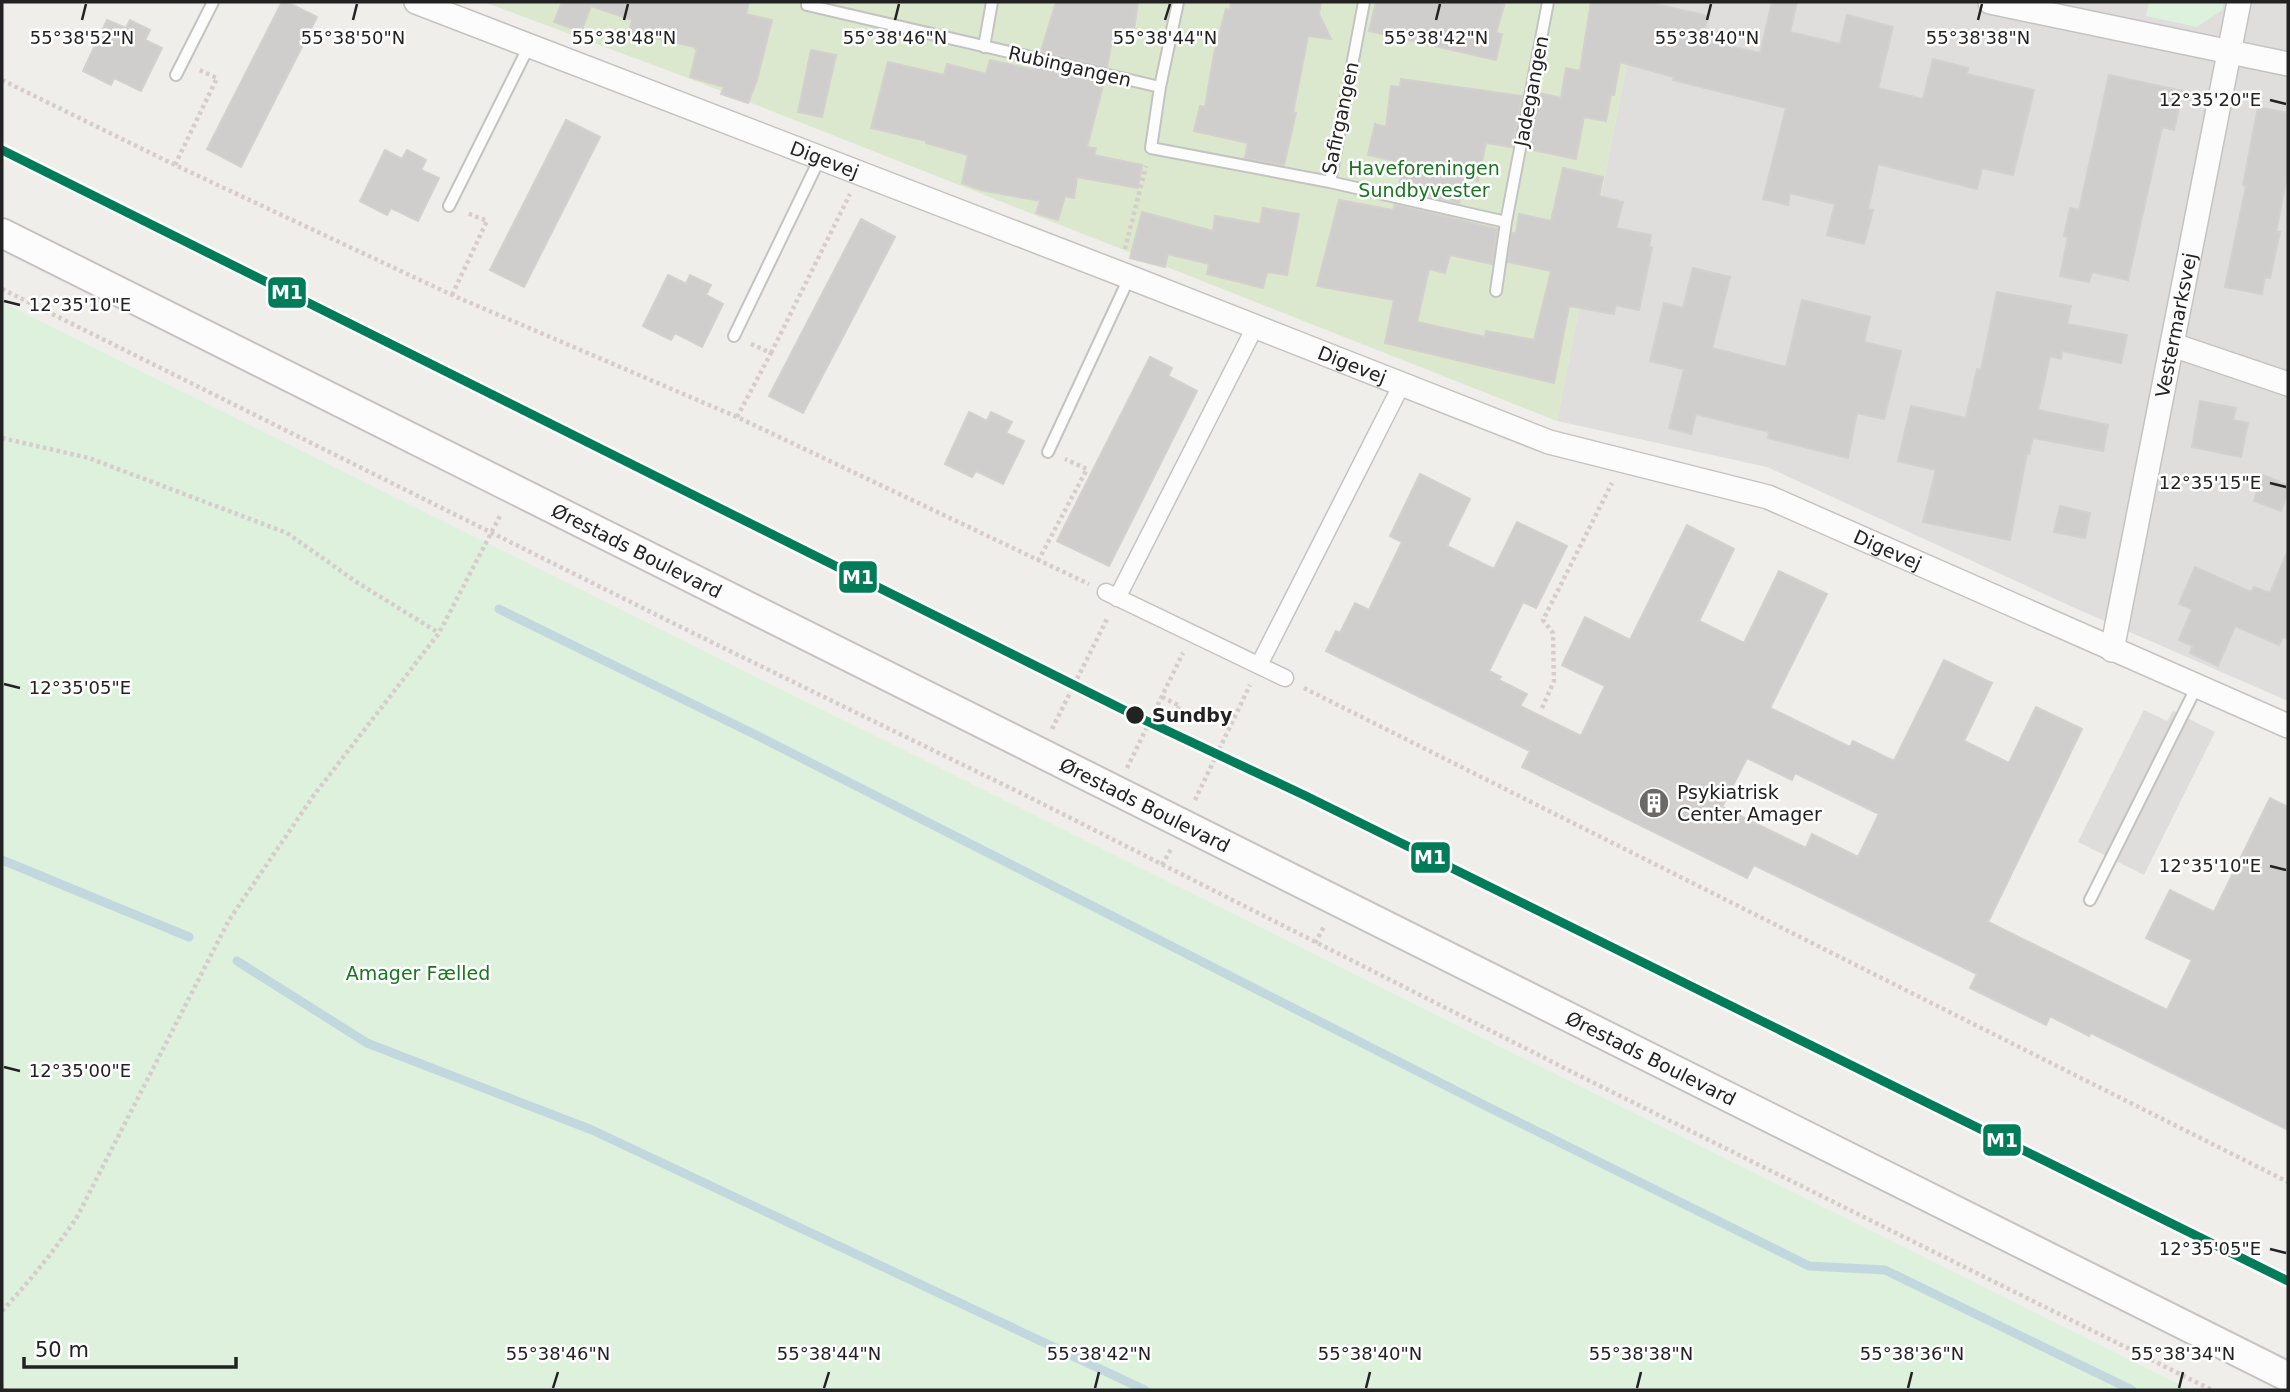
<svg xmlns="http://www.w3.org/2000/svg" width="2290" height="1392" font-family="'DejaVu Sans',sans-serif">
	<rect width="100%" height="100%" fill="#f0eeeb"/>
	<path fill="#dfdedc" d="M 1639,2 L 2288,2 L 2288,701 L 2077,609 L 1767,467 L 1557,421 Z"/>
	<path fill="#dce8ce" d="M 484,2 L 1639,2 L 1557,421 L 688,78 Z"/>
	<path fill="#ddf1dd" d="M 2149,2 L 2224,2 L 2222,10 L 2197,27 L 2146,16 Z
		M 2,302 L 2191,1390 L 2,1390 Z"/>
	<path fill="#dedddc" d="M 2144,710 L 2167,721 L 2173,711 L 2215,732 L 2144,875 L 2078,842 Z"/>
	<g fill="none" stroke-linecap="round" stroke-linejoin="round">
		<path stroke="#c3d8de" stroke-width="9" d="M 499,609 L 756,735 L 1490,1108 L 1809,1266 L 1885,1270 L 2132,1390
			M 2,860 L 189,937
			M 237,961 L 367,1043 L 592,1130 L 1145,1390"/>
	</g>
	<path fill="#d0cecc" stroke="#d3d0cd" stroke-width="2" fill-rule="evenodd" d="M 282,2 L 287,2 L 317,17 L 241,167 L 207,149 Z
		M 562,2 L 749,2 L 746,14 L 772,20 L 757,80 L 748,103 L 721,94 L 724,87 L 690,77 L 697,49 L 695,49 L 695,47 L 629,32 L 632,20 L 591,6 L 581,32 L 554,22 Z
		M 1056,2 L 1138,2 L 1133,37 L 1113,35 L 1107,67 L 1041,51 Z
		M 1231,2 L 1321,2 L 1319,14 L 1331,39 L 1308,36 L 1293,113 L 1296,113 L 1284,165 L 1245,158 L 1248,143 L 1194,131 L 1200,106 L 1205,107 L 1214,54 L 1226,9 L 1230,10 Z
		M 1376,2 L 1505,2 L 1496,33 L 1502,34 L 1496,60 L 1369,31 Z
		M 1591,2 L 1647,2 L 1708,16 L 1703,40 L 1760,53 L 1772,2 L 1797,2 L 1790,32 L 1840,44 L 1847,15 L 1893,27 L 1878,88 L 1923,99 L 1933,59 L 1968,68 L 1967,74 L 2034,90 L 2013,175 L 1982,168 L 1977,189 L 1878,164 L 1868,209 L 1873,210 L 1864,244 L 1827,235 L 1835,204 L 1790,193 L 1788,205 L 1763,199 L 1786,108 L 1673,80 L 1674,77 L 1620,62 L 1614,95 L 1611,95 L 1606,121 L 1584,117 L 1576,159 L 1528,149 L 1539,93 L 1561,98 L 1566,68 L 1580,71 Z
		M 107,20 L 126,28 L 130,20 L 150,30 L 145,40 L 162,48 L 141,91 L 114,78 L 111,85 L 83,71 Z
		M 811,50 L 836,55 L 822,117 L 798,112 Z
		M 990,60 L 1035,70 L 1037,66 L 1104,82 L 1087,147 L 1096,148 L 1094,155 L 1142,165 L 1138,188 L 1077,177 L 1074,198 L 1065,196 L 1058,220 L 1036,213 L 1040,201 L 981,190 L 962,183 L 968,155 L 926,143 L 926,141 L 871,128 L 888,62 L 944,75 L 947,64 L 986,74 Z
		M 2109,75 L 2183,91 L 2174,130 L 2162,127 L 2128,280 L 2092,272 L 2089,282 L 2060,276 L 2068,237 L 2064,236 L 2070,208 L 2079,210 Z
		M 1401,79 L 1522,96 L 1512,147 L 1486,143 L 1478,181 L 1464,178 L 1459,203 L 1398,189 L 1404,163 L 1368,155 L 1375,124 L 1386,127 L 1391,86 L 1400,87 Z
		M 2258,107 L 2288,113 L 2288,171 L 2276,232 L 2280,232 L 2270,278 L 2265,277 L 2262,294 L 2225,287 L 2246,186 L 2243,185 Z
		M 566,120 L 600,137 L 524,287 L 490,270 Z
		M 385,150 L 402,159 L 407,150 L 426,160 L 421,170 L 439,178 L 418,221 L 391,208 L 387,215 L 360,201 Z
		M 1563,168 L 1603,177 L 1599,196 L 1623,202 L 1616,228 L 1651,235 L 1649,247 L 1652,248 L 1639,310 L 1616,305 L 1614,314 L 1569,306 L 1554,383 L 1385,343 L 1394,300 L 1317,286 L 1339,200 L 1393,210 L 1395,205 L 1456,219 L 1497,229 L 1492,264 L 1450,255 L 1445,273 L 1429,269 L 1417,322 L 1485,337 L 1486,331 L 1534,340 L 1551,271 L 1508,262 L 1512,233 L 1516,233 L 1519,214 L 1551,221 Z
		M 1263,208 L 1299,214 L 1287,275 L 1267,272 L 1263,288 L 1207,274 L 1209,264 L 1168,254 L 1165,267 L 1130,258 L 1142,212 L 1213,231 L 1215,216 L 1260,224 Z
		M 861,219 L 895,237 L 803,413 L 769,396 Z
		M 1693,268 L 1730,277 L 1712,348 L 1786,367 L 1802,300 L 1870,317 L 1864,342 L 1901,351 L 1884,419 L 1857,413 L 1848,458 L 1768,438 L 1769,432 L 1696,414 L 1691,434 L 1669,428 L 1684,369 L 1650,361 L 1664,303 L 1683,308 Z
		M 668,275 L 686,284 L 690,275 L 711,285 L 706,295 L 723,304 L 702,347 L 675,333 L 671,340 L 643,326 Z
		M 1997,292 L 2071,306 L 2067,324 L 2127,335 L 2121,363 L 2062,351 L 2061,359 L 2050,356 L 2038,410 L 2108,425 L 2103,451 L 2033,438 L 2029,454 L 2027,453 L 2010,540 L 1923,522 L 1936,470 L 1898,461 L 1911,406 L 1966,418 L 1977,369 L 1981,370 Z
		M 1150,357 L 1172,368 L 1168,376 L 1197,391 L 1109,566 L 1057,541 Z
		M 2200,401 L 2236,408 L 2233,420 L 2248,423 L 2241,457 L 2192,447 Z
		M 969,412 L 987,421 L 991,412 L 1012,422 L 1006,433 L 1024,441 L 1003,484 L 976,471 L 972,477 L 945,464 Z
		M 1420,474 L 1470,499 L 1447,546 L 1494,569 L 1517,522 L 1567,546 L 1536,608 L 1523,602 L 1489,671 L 1501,677 L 1499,680 L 1527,694 L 1520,706 L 1581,736 L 1605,686 L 1562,665 L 1585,617 L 1630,640 L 1687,525 L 1734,549 L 1699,621 L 1744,643 L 1779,571 L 1827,594 L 1770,708 L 1850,747 L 1853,741 L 1894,761 L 1944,660 L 1992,683 L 1964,741 L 2009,763 L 2036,707 L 2082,729 L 1988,922 L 2167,1010 L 2192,960 L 2146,938 L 2170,890 L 2214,912 L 2270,798 L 2288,807 L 2288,1130 L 2091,1033 L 2089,1036 L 2050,1016 L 2046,1025 L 1970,988 L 1977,974 L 1754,865 L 1747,878 L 1522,767 L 1530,751 L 1326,651 L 1336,631 L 1340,633 L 1355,603 L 1369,610 L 1402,542 L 1390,536 ZM 1747,758 L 1792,780 L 1795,773 L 1879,814 L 1858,857 L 1812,834 L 1806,848 L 1722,807 Z
		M 2263,475 L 2288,485 L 2288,492 L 2281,511 L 2254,501 Z
		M 2060,506 L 2090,513 L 2085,538 L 2054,532 Z
		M 2288,550 L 2288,639 L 2283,637 L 2279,645 L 2235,626 L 2218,666 L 2190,653 L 2193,646 L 2179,640 L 2192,609 L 2179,604 L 2195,567 L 2251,592 L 2254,587 L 2270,593 Z"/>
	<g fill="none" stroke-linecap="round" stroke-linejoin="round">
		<g stroke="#c3c3c1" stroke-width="14">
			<path id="service" d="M 807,2 L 807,5 L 1160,87
				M 1178,2 L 1160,87 L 1151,148 L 1330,182 L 1506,222
				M 984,47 L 992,2
				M 176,75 L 213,2
				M 1330,182 L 1364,2
				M 449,206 L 529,46
				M 1496,291 L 1506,222 L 1548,2
				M 734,336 L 820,158
				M 1048,452 L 1129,278
				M 2090,900 L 2197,686"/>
		</g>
		<g stroke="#c3c3c1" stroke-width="19">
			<path id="pedestrian" d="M 1106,592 L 1285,678
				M 1117,598 L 1255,327
				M 1259,665 L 1402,384"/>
		</g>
		<g stroke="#c3c3c1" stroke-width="26">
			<g id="minor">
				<path id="s1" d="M 416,2 L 1119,273 L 1549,442 L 1768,497 L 2288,726"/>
				<path d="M 1990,2 L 2288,64"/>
				<path d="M 2173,345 L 2288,384"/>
				<path id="s2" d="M 2112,650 L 2239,2"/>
			</g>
		</g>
		<g stroke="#c3c3c1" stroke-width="32">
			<g id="tertiary">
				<path id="s3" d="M 2,233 L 2288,1377"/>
			</g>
		</g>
		<path stroke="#d6cccb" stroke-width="4.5" stroke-dasharray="3.5 3.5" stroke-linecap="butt" d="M 2,80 L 175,165 L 452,295 L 737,417 L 1089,584
			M 175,165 L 217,78 L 197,69
			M 1125,249 L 1146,166
			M 2,289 L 693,633 L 1033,799 L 1588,1080 L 2212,1390
			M 452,295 L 487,221 L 467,213
			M 771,353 L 850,194
			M 737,417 L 771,353 L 749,343
			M 2,438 L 89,458 L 287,533 L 358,583 L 439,633
			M 1038,561 L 1087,469 L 1065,459
			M 1304,688 L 2288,1182
			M 1162,697 L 1180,706 L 1173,718
			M 1542,708 L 1554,681 L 1553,633 L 1543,620 L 1612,483
			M 1052,729 L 1108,617
			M 1127,768 L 1183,653
			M 1195,800 L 1250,685
			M 1162,865 L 1171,849
			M 1315,943 L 1325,925
			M 2,1311 C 30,1281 54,1251 77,1217 L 229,920 L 314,795 L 439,633 L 501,514"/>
		<use href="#service" stroke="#fdfcfc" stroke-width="10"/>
		<use href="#pedestrian" stroke="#fdfcfc" stroke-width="16"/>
		<use href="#minor" stroke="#fdfcfc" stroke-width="23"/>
		<use href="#tertiary" stroke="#fdfcfc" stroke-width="28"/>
		<g stroke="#fff" stroke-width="14">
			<path id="metro-1" d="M 2,150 L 1136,716 L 1306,796 L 2288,1281"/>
		</g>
		<use href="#metro-1" stroke="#007d58" stroke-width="9"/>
	</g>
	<path fill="none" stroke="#222" stroke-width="2.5" d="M 82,20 L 86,4M 353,20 L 357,4M 624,20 L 628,4M 895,20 L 899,4M 1165,20 L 1170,4M 1436,20 L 1440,4M 1707,20 L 1711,4M 1978,20 L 1982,4M 2270,100 L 2286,104M 4,301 L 20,305M 2270,483 L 2286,487M 4,684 L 20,688M 2270,866 L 2286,870M 4,1067 L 20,1071M 2270,1249 L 2286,1253M 553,1388 L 558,1372M 824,1388 L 829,1372M 1095,1388 L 1099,1372M 1366,1388 L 1370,1372M 1637,1388 L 1641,1372M 1908,1388 L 1912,1372M 2179,1388 L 2183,1372"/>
	<defs>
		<g id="building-disc" transform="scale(1.575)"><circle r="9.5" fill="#6a6968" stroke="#fff"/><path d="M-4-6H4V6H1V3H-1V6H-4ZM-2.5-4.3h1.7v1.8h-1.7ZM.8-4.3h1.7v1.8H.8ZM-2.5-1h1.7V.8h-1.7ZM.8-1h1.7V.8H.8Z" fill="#fff"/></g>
	</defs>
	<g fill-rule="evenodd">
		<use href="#building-disc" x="1654" y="803"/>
	</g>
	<circle fill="#222" stroke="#fff" stroke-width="2.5" cx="1135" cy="715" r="10"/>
	<g text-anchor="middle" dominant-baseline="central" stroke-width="5" stroke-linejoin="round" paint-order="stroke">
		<g font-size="19" fill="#222" stroke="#fff">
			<text transform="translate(1070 66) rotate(13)">Rubingangen</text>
			<text transform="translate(1531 91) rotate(-79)">Jadegangen</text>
			<text transform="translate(1340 118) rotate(-78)">Safirgangen</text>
			<text stroke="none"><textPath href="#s1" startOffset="438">Digevej</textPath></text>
			<text stroke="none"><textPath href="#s2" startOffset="331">Vestermarksvej</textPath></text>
			<text stroke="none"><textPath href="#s1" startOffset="1004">Digevej</textPath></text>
			<text stroke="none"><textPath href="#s1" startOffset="1572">Digevej</textPath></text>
			<text stroke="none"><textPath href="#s3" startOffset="710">Ørestads Boulevard</textPath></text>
			<text stroke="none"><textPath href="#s3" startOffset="1278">Ørestads Boulevard</textPath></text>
			<text stroke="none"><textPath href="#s3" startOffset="1844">Ørestads Boulevard</textPath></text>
		</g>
		<g font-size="19" fill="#1a7523" stroke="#fff">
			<text x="1424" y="168">Haveforeningen<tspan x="1424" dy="22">Sundbyvester</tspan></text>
			<text x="418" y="973">Amager Fælled</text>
		</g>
		<g font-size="19" font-weight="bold" fill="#222" stroke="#fff" text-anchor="start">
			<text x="1152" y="715">Sundby</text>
		</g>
		<g font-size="19" fill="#222" stroke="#fff" text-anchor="start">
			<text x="1677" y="792">Psykiatrisk<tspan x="1677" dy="22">Center Amager</tspan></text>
		</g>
	</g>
	<g font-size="18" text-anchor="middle" fill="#222" stroke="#fff" stroke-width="5" stroke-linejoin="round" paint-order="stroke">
		<text x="82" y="44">55°38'52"N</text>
		<text x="353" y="44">55°38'50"N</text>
		<text x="624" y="44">55°38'48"N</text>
		<text x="895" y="44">55°38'46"N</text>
		<text x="1165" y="44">55°38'44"N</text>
		<text x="1436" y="44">55°38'42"N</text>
		<text x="1707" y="44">55°38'40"N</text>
		<text x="1978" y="44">55°38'38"N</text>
		<text x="2210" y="106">12°35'20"E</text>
		<text x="80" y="311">12°35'10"E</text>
		<text x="2210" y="489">12°35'15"E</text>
		<text x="80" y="694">12°35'05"E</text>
		<text x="2210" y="872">12°35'10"E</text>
		<text x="80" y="1077">12°35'00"E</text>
		<text x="2210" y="1255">12°35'05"E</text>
		<text x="558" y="1360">55°38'46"N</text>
		<text x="829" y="1360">55°38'44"N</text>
		<text x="1099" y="1360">55°38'42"N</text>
		<text x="1370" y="1360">55°38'40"N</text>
		<text x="1641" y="1360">55°38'38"N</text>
		<text x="1912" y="1360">55°38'36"N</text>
		<text x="2183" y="1360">55°38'34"N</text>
	</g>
	<g stroke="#fff" stroke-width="2.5">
		<rect x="267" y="276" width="40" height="33" rx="7" fill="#007d58"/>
		<rect x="838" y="560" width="40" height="34" rx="7" fill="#007d58"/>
		<rect x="1410" y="841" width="41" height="33" rx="7" fill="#007d58"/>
		<rect x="1982" y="1123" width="40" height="34" rx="7" fill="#007d58"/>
	</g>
	<g font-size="19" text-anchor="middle" font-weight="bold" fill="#fff">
		<text x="287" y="299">M1</text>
		<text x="858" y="584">M1</text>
		<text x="1430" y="864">M1</text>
		<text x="2002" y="1147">M1</text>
	</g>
	<rect width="2290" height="1392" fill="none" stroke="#222222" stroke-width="7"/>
	<path d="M24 1357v10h212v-10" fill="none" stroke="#222222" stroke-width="3.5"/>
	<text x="35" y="1357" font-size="21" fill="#222222" stroke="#ffffff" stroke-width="5" paint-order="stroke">50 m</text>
</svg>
